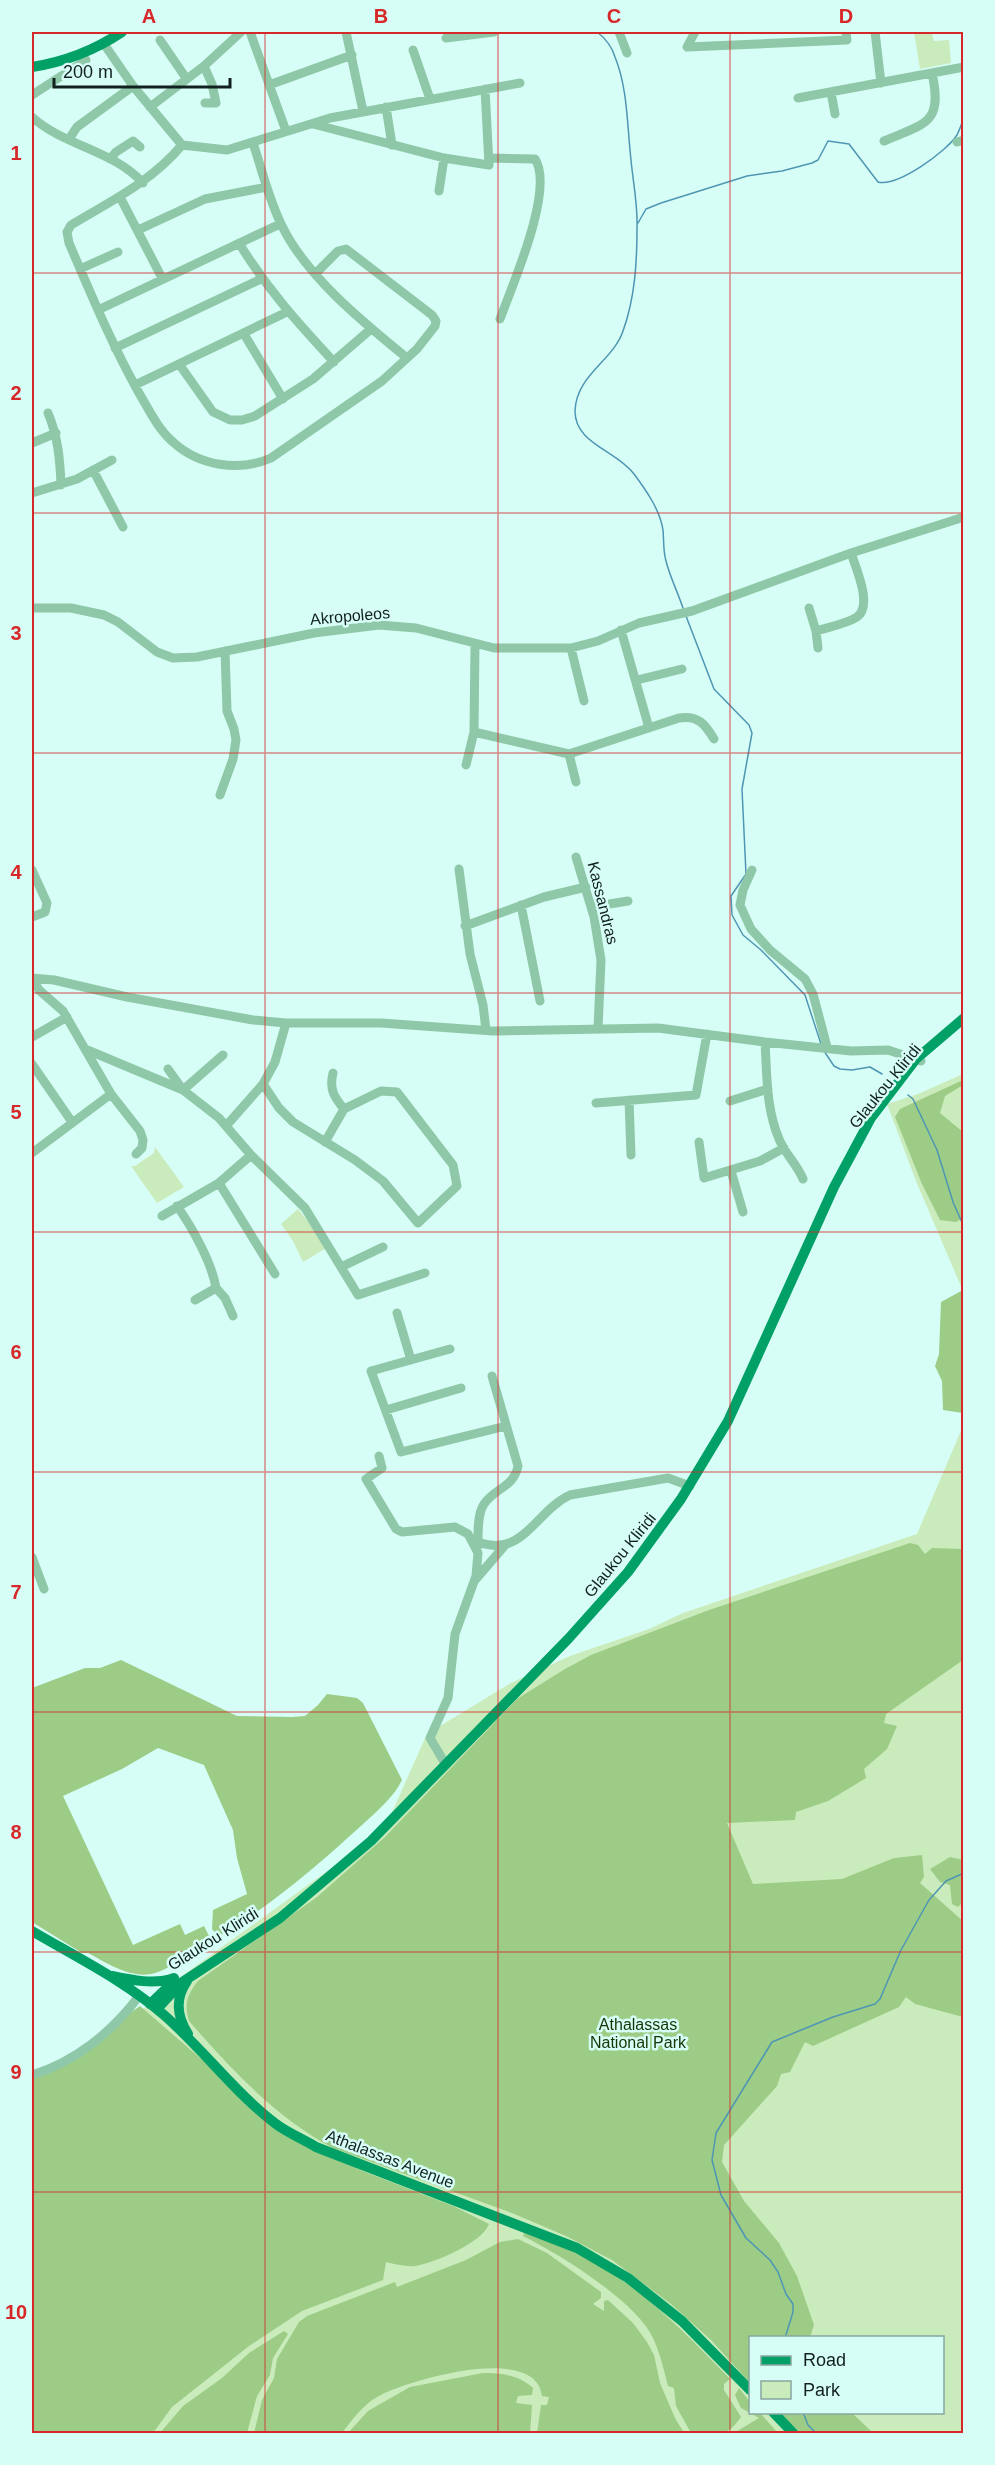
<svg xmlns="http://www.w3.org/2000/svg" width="995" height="2465" font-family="Helvetica,sans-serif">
	<rect width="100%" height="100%" fill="#d7fef6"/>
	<path fill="#caebbb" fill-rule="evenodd" d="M 914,32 L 932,33 L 934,41 L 949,40 L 951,63 L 920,69 Z
		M 963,1074 L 963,1291 L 916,1181 L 887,1104 L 918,1094 Z
		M 155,1147 L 184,1187 L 157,1203 L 131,1166 L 135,1166 L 154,1153 Z
		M 298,1209 L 328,1247 L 303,1262 L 293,1241 L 281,1224 Z
		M 963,1426 L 963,2433 L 32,2434 L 132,2019 L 168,1986 L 384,1830 L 427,1734 L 511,1683 L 570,1656 L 649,1629 L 683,1613 L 917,1534 ZM 750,2338 L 942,2338 L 942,2412 L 750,2412 Z"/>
	<path fill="#9ccc86" d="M 963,1080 L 963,1085 L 945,1096 L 940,1113 L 963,1132 L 963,1224 L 961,1219 L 956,1222 L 940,1220 L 922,1184 L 895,1117 L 900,1109 Z
		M 963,1290 L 964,1290 L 963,1413 L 943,1410 L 942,1381 L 935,1366 L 939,1354 L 941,1302 Z
		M 910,1543 L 918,1545 L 925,1554 L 932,1548 L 962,1549 L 964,1553 L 963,1660 L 886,1714 L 884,1723 L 897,1726 L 887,1749 L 864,1769 L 866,1778 L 828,1801 L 796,1812 L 795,1820 L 727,1823 L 753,1884 L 842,1879 L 894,1858 L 922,1855 L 924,1877 L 920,1883 L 964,1922 L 963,2017 L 915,2004 L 906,1997 L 899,2007 L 813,2046 L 805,2042 L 790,2072 L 781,2074 L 777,2086 L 724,2145 L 722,2162 L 744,2201 L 779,2243 L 797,2276 L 814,2325 L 810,2337 L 750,2338 L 750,2383 L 711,2340 L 671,2304 L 612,2260 L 566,2236 L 512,2213 L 333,2148 C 275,2117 232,2070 189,2021 C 184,2004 187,1995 198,1981 L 317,1897 L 385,1837 L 517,1699 L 565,1669 L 591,1655 L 709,1610 Z
		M 121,1660 L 237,1716 L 292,1717 L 305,1716 L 318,1705 L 327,1694 L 357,1698 L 363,1703 L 402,1780 C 394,1797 376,1812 362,1825 C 319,1864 273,1904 223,1934 L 216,1934 L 212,1929 L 213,1910 L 247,1894 L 237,1858 L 233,1830 L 204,1765 L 158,1748 L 122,1769 L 63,1796 L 133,1945 L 180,1924 L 185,1935 L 204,1926 L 209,1936 L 205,1944 C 191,1952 170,1969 155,1973 C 132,1980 107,1963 88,1953 L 82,1953 L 32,1922 L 32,1688 L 85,1668 L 100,1668 Z
		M 950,1857 L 963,1860 L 963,1902 L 958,1907 L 952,1904 L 950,1885 L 940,1882 L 930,1869 Z
		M 140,2006 L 296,2141 L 365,2172 L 453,2206 L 489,2224 C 482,2243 434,2263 415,2266 C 406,2267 395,2264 386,2262 L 383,2280 L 302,2311 L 249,2346 L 172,2407 L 153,2433 L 32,2433 L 32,2078 L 41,2075 Z
		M 524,2233 C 540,2239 557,2244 572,2251 C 632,2278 685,2332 730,2379 L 724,2384 L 724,2390 L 741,2417 C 725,2440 716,2433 691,2433 L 676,2406 L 674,2388 L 668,2386 C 664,2370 660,2353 653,2338 C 636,2301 559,2254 523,2236 Z
		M 518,2239 L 547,2253 L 601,2292 L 601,2298 L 593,2304 L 604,2311 L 604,2301 L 608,2300 L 633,2323 L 647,2342 L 654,2355 L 660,2383 L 675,2418 L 684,2433 L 537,2433 L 541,2405 L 547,2405 L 549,2397 L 542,2396 C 536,2342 405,2381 377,2397 C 362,2406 352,2420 342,2433 L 254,2433 L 262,2400 L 274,2378 L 277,2359 L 299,2322 L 307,2316 L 395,2282 L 397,2287 L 466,2260 L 500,2242 Z
		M 284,2331 L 288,2334 L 273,2358 L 270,2375 L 257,2396 L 247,2433 L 160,2433 L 183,2406 L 222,2378 L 249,2353 Z
		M 483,2373 C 502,2373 519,2375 533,2388 L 532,2395 L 518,2396 L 516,2403 L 532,2405 L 530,2433 L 348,2433 L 368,2411 L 410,2387 Z
		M 739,2388 L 750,2402 L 750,2412 L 760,2413 L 778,2433 L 734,2433 L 759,2418 L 741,2408 L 735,2395 Z
		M 778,2413 L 852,2413 L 873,2433 L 801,2433 Z"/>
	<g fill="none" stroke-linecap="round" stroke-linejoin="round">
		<path stroke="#4e96b3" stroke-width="1.5" d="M 597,32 C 605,38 612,47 615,57 C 628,89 627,126 631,160 C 633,182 638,205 637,228 C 637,262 635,298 623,331 C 613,361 576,375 575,411 C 575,444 616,450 634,474 C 646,490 660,510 663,530 C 664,541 663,551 666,561 C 670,577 678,593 683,608
			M 638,223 L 646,209 L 661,203 L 747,176 L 782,171 L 812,163 L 818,160 L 828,141 L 849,144 L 878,182 C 898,187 947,151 957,135 C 960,129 962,123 964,117
			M 686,616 L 714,689 L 749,725 L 752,733 L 742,789 L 746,874 L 731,896 L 732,915 L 743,935 L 761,950 L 805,995 L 821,1044
			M 824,1051 L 834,1066 L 840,1069 L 852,1070 L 870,1067 L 882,1074
			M 908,1095 L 913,1099 L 937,1150 L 953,1202 L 964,1227
			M 785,2338 L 793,2312 L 793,2304 L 786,2294 L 778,2272 L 770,2260 L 746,2238 L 721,2195 L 712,2160 L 716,2133 L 772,2042 L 833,2017 L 875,2004 L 880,1999 L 901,1950 L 929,1900 L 946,1881 L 964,1873
			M 803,2412 L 808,2425 L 817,2434"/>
		<path stroke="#8fc8a8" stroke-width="9" d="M 250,32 L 286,131
			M 346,32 L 363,111
			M 619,32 L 627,53
			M 695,32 L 687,47 L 847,40 L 846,32
			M 875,32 L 881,83
			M 446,38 L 494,32
			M 160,40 L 186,78
			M 104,44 L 133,86 L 182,145 L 227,150 L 330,118 L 520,83
			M 413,50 L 430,99
			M 204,66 L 212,84 L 216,103 L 205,103
			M 269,85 L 352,55
			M 831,92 L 835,114
			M 32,95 L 86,60
			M 798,98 L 964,67
			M 150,107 L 204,66 L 241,32
			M 386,107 L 392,145
			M 32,117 C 64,146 113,150 143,183
			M 313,124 L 444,158 L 489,165 L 485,89
			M 69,139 L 77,127 L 133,86
			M 884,141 C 926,123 943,124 932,73
			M 957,142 L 964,140
			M 253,143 C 262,170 269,200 282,226 C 307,277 363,322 407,358
			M 182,145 C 151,182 111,201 71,225 L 67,232 L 69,243 C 91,294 112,345 139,393 C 149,410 158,429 173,442 C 199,466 239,472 271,458 L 382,381 L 417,349 L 435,326 L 436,321 L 432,315 L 346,249 L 338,251 L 316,273
			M 489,158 L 535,159 C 555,189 512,286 500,319
			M 110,159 L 116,152 L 133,141 L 140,147
			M 439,191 L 444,158
			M 120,197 L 162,278
			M 138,230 L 205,199 L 267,187
			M 239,243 C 267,289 298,323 334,362
			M 80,269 L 118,252
			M 98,310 L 280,224
			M 244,334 L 283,399
			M 115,348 L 261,279
			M 179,364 L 213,412 L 230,420 L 242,420 L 255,416 L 313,379 L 371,329
			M 135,385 L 287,312
			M 48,413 C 58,437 60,459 61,485
			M 32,443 L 56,433
			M 93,470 L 123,527
			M 32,493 L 77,479 L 112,460
			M 32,608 L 71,608 L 104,615 L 118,622 L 157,652 L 173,658 L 197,657 L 314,633 L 379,625 L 416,628 L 494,648 L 571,648 L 598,641 L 639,623 L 692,611 L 851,553 L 964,517
			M 809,608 L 816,631 L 818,648
			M 621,630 L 649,728
			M 816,631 C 829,627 846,624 857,617 C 873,606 856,568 851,553
			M 571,648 L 584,701
			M 637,680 L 682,669
			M 474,732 L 569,754 L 679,718 C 698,715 705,724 714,739
			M 569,754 L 576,782
			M 466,765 L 474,732 L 475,644
			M 220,795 L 233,759 L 236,740 L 234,729 L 227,711 L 225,651
			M 576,857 L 594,917 L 601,960 L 598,1029
			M 459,869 L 470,954 L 483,1005 L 486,1030
			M 32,870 L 47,903 L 45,912 L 32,917
			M 752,870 L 743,890 L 740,905 L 751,929 L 770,950 L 805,979 L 813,994 L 827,1047
			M 521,905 L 540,1001
			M 591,907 L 628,901
			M 465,926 L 544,897 L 586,887
			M 32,978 L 54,980 L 127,997 L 253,1020 L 286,1023 L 381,1023 L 493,1031 L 658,1028 L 765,1042 L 851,1051 L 888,1050 L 921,1061
			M 32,978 L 39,990 L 63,1011 L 111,1094 L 140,1131 L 143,1140 L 142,1148 L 136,1154
			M 32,1037 L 67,1017
			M 765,1042 C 767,1075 766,1108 779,1139 C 785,1154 797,1164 803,1179
			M 85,1049 L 183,1090 L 223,1055
			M 32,1064 L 72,1122
			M 168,1069 L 183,1090 L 219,1118 L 251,1155 L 305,1208 L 358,1295 L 425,1273
			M 263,1084 L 279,1108 L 293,1122 L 355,1160 L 383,1181 L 418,1223 L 457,1186 L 453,1165 L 397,1092 L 381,1091 L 344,1109
			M 629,1100 L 631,1155
			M 730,1101 L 768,1089
			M 596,1103 L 696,1095 L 707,1034
			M 226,1126 L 263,1084 L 275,1062 L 286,1023
			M 325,1142 L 344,1109 C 334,1097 329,1089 333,1073
			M 699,1142 L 704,1178 L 760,1161 L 784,1148
			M 32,1153 L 111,1094
			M 731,1171 L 743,1212
			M 219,1183 L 275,1274
			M 177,1206 C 192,1227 212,1263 216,1288 L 195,1300
			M 162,1216 L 219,1183 L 251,1155
			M 341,1267 L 383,1247
			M 216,1288 L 225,1298 L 233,1316
			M 397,1313 L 411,1360
			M 450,1349 L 371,1371 L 401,1452 L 506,1426
			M 386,1410 L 461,1388
			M 379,1456 L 382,1468 L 366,1479 L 396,1529 L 402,1532 L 455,1527 L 468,1534 L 478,1553 L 476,1576 L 455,1634 L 448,1698 L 430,1738 L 446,1765
			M 472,1539 C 520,1564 535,1511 570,1495 L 668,1478 L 690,1486
			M 478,1546 C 478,1535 477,1514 484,1504 C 495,1488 514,1487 518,1466 L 492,1376
			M 32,1557 L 44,1589
			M 476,1579 L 506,1544
			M 32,2075 C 75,2062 112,2032 139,1996"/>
		<path stroke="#00a067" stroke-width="10" d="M 32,67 C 64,62 95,50 122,32
			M 32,1931 C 76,1957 125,1981 164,2015 C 203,2049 235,2093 276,2124 C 288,2133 303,2139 316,2147 L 577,2248 L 628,2278 L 682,2321 L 750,2390
			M 112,1976 C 131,1980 155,1985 174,1978
			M 187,1981 C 175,1998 177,2017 188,2034
			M 150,2004 L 174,1981
			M 157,2009 L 181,1983 L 280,1918 L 371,1841 L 569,1638 L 628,1572 L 681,1499 L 728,1421 L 834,1187 L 871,1118 L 916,1059 L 964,1018
			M 773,2412 L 794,2434"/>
	</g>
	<path fill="none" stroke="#d62828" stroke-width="1.5" stroke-opacity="0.55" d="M 265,32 L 265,2434M 498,32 L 498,2434M 730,32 L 730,2434M 32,273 L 964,273M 32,513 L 964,513M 32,753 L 964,753M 32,993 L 964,993M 32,1232 L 964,1232M 32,1472 L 964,1472M 32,1712 L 964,1712M 32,1952 L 964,1952M 32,2192 L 964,2192"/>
	<g text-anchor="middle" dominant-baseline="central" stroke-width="5" stroke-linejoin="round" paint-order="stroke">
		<g font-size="16" fill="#12211f" stroke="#d7fef6">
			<text transform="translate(350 616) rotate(-5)">Akropoleos</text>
			<text transform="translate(603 903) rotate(76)">Kassandras</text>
			<text transform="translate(885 1086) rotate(-51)">Glaukou Kliridi</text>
			<text transform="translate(620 1555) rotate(-51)">Glaukou Kliridi</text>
			<text transform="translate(213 1939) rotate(-32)">Glaukou Kliridi</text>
			<text transform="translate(390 2159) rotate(21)">Athalassas Avenue</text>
		</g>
		<g font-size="16" fill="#173504" stroke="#d7fef6">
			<text x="638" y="2024">Athalassas<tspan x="638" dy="18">National Park</tspan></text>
		</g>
	</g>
	<rect width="995" height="2465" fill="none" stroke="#d7fef6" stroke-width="66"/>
	<rect x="749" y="2336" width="195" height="78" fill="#d7fef6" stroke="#88a6a0" stroke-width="1.5"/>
	<rect x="761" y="2356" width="30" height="9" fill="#00a067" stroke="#88a6a0" stroke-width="1.5"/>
	<text x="803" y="2366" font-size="18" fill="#12211f">Road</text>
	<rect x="761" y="2381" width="30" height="18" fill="#caebbb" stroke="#88a6a0" stroke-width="1.5"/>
	<text x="803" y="2396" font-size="18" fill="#12211f">Park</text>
	<path d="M54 78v9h176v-9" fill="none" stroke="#12211f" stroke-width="3"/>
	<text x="63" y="78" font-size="18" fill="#12211f" stroke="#d7fef6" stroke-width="4.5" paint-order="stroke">200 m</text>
	<rect x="33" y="33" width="929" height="2399" fill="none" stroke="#d62828" stroke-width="2"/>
	<g font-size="20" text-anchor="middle" font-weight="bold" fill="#d62828">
		<text x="149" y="23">A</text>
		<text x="381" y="23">B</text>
		<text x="614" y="23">C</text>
		<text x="846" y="23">D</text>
		<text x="16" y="160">1</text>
		<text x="16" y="400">2</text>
		<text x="16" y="640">3</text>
		<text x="16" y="879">4</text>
		<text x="16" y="1119">5</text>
		<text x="16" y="1359">6</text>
		<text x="16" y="1599">7</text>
		<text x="16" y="1839">8</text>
		<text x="16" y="2079">9</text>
		<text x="16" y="2319">10</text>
	</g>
</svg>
